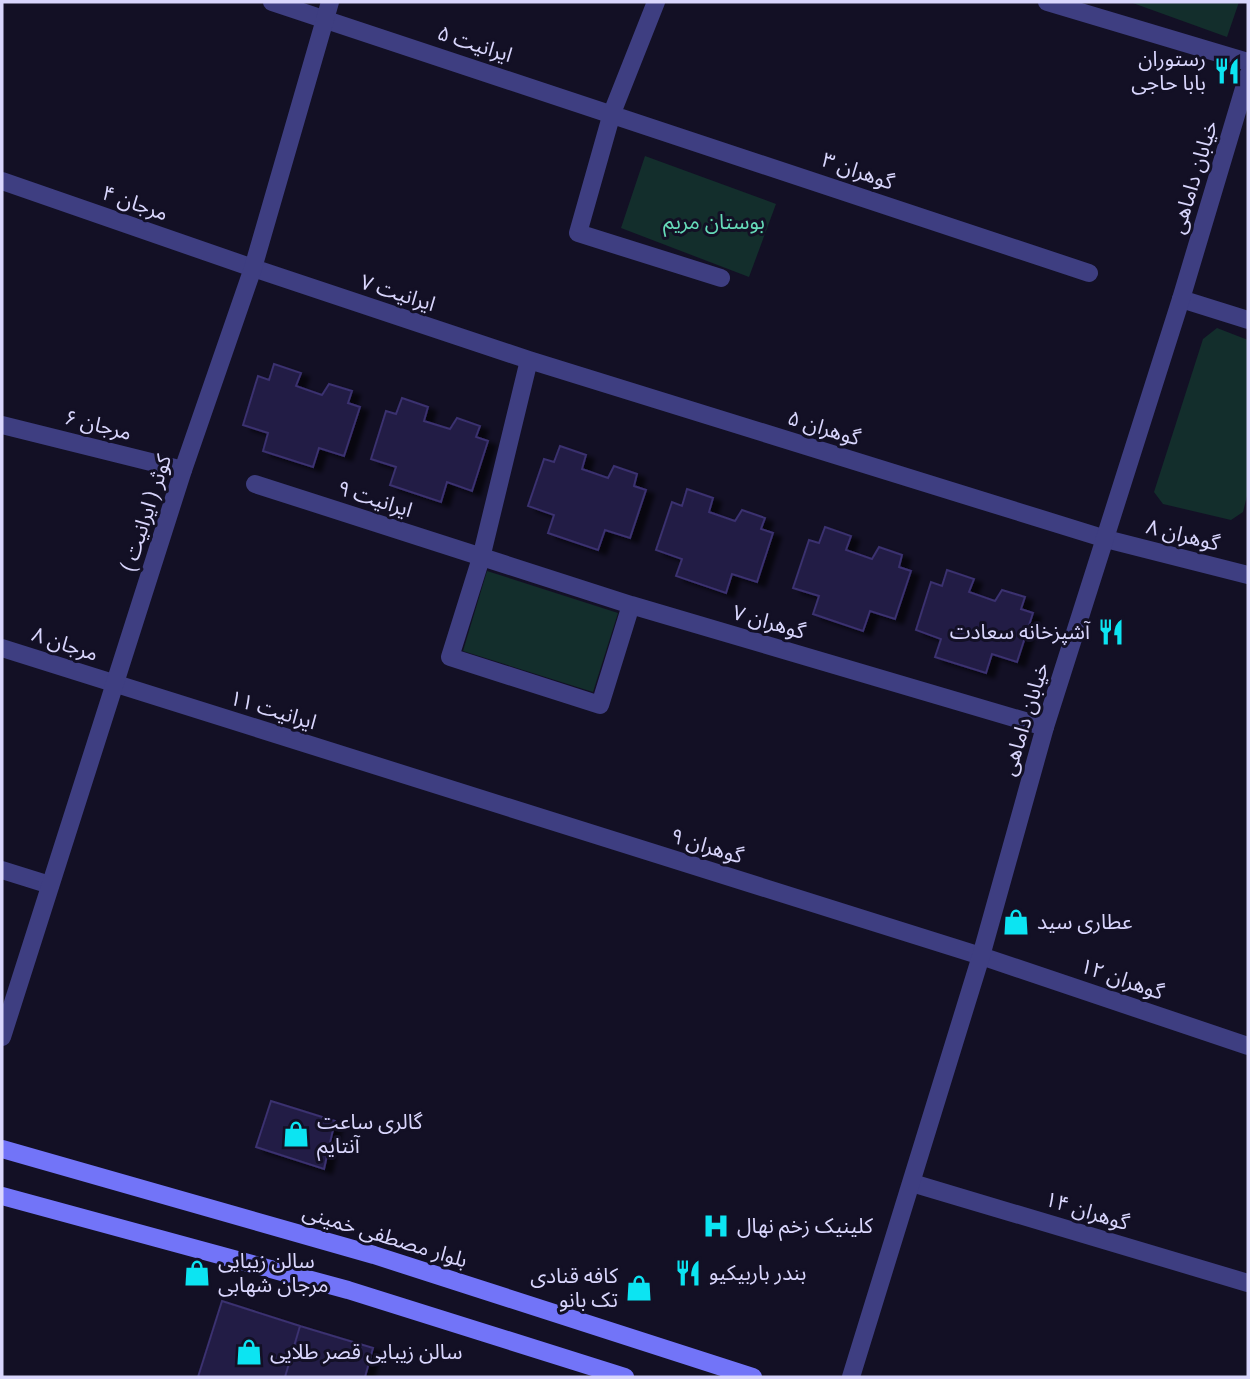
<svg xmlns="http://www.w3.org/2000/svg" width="1250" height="1379" font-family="'Roboto Condensed','Noto Sans Arabic',sans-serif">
	<defs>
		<filter id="shadow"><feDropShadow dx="8" dy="4.5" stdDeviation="2" flood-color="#0009"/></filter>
	</defs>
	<rect width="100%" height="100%" fill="#131025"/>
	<path fill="#132e2c" d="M 1130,2 L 1239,2 L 1227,37 Z
		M 645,156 L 776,204 L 749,277 L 621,228 Z
		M 1217,328 L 1248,340 L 1248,492 L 1243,512 L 1231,520 L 1163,504 L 1154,492 L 1203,339 Z
		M 487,571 L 618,613 L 593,692 L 463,651 Z"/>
	<path fill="#231d45" stroke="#3a306f" stroke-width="2" filter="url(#shadow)" d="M 274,364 L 301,373 L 296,386 L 322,395 L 329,384 L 352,391 L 348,403 L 360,407 L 344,456 L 319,448 L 313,467 L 263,451 L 268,433 L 243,425 L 258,376 L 269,380 Z
		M 402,398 L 428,407 L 424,421 L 450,429 L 457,418 L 480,426 L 476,437 L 488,441 L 472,491 L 447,482 L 441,502 L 390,485 L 396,467 L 371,459 L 386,411 L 396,414 Z
		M 560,446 L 586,455 L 582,469 L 608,478 L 614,466 L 637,474 L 634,486 L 646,490 L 630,538 L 605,530 L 598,550 L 548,533 L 554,515 L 528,506 L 544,459 L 554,462 Z
		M 687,489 L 713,498 L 709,512 L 735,521 L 742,510 L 765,518 L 761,529 L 773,533 L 757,582 L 732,574 L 726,593 L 676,576 L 682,559 L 656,550 L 672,502 L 682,506 Z
		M 825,527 L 851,536 L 846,550 L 872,559 L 879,547 L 902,555 L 899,567 L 911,571 L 895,619 L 870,611 L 863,631 L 813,614 L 819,596 L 793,588 L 809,540 L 819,543 Z
		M 947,570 L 974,579 L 969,592 L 995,601 L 1002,590 L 1025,597 L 1021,609 L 1033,613 L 1017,662 L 992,654 L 986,673 L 935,657 L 941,639 L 916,630 L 931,582 L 942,586 Z
		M 271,1101 L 335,1121 L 324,1169 L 256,1147 Z
		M 222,1301 L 300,1326 L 285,1377 L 198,1377 Z
		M 300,1326 L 373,1348 L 365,1377 L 285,1377 Z"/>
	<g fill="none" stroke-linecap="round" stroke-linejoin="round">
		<path stroke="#3e3e81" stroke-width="18" d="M 272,2 L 1089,273
			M 656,2 L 612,113 L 578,233 L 721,278
			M 1047,2 L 1248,62
			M 2,181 L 253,268 L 529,360 L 1106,539 L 1248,575
			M 1181,299 L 1248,320
			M 529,360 L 481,558 L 450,657 L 600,705 L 631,605
			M 2,425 L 183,470
			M 255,484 L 631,605 L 1045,727
			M 2,648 L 981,956 L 1248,1046
			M 2,870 L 50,885
			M 912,1183 L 1248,1283"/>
		<path stroke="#3e3e81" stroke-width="18" d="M 2,1037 L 183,470 L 253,268 L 330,2
			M 851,1377 L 981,956 L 1045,727 L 1181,299 L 1248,75"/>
		<path stroke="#7274f8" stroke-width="18" d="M 2,1149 L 374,1255 L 753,1377
			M 2,1196 L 348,1290 L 625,1377"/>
	</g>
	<defs>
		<g id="restaurant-bare" transform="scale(2.1)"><path d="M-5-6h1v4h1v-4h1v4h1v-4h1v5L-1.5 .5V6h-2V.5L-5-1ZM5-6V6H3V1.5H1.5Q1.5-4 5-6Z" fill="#0ce4f2" stroke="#131025" stroke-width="2.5" paint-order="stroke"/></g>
		<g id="shop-bare" transform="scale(2.1)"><path d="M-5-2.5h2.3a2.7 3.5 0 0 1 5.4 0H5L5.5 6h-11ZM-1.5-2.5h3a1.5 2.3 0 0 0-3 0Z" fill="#0ce4f2" stroke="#131025" stroke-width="2.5" paint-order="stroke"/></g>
		<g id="hospital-bare" transform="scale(2.1)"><path d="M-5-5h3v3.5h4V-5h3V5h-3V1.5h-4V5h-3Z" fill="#0ce4f2" stroke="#131025" stroke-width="2.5" paint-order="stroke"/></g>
	</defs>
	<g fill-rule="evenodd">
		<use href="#restaurant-bare" x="1227" y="71"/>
		<use href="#restaurant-bare" x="1111" y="632"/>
		<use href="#shop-bare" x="1016" y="922"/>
		<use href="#shop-bare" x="296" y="1134"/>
		<use href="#hospital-bare" x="716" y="1226"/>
		<use href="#shop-bare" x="197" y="1273"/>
		<use href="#restaurant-bare" x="688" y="1273"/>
		<use href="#shop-bare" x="639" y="1288"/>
		<use href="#shop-bare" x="249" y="1352"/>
	</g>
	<g text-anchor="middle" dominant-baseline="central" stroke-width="6" stroke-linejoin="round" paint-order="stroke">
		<g font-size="21" fill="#d9d6fd" stroke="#131025">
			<text transform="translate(475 44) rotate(18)">ایرانیت ۵</text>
			<text transform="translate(858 171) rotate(19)">گوهران ۳</text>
			<text transform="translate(1194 177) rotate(-73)">خیابان داماهی</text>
			<text transform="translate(135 203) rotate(19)">مرجان ۴</text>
			<text transform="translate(398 293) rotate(18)">ایرانیت ۷</text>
			<text transform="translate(98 425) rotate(14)">مرجان ۶</text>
			<text transform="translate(824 428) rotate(17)">گوهران ۵</text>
			<text transform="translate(375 499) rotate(18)">ایرانیت ۹</text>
			<text transform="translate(146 513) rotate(-72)">کوثر ( ایرانیت )</text>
			<text transform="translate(1183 535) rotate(14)">گوهران ۸</text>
			<text transform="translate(769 622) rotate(16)">گوهران ۷</text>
			<text transform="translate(65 644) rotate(18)">مرجان ۸</text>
			<text transform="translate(273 710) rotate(17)">ایرانیت ۱۱</text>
			<text transform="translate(1025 719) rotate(-73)">خیابان داماهی</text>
			<text transform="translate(707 846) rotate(17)">گوهران ۹</text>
			<text transform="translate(1122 979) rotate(19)">گوهران ۱۲</text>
			<text transform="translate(1087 1211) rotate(17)">گوهران ۱۴</text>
			<text transform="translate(385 1236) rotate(17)">بلوار مصطفی خمینی</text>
		</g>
		<g font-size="21" fill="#d9d6fd" stroke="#131025" text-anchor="start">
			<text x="1206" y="59" text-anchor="end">رستوران<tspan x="1206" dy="24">بابا حاجی</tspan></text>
			<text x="1090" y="632" text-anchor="end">آشپزخانه سعادت</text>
			<text x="1037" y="922">عطاری سید</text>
			<text x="317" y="1122">گالری ساعت<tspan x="317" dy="24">آنتایم</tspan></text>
			<text x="737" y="1226">کلینیک زخم نهال</text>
			<text x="218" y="1261">سالن زیبایی<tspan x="218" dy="24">مرجان شهابی</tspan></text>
			<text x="709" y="1273">بندر باربیکیو</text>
			<text x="618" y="1276" text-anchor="end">کافه قنادی<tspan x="618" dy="24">تک بانو</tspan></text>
			<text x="270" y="1352">سالن زیبایی قصر طلایی</text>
		</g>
		<g font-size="21" fill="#65dab8" stroke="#131025">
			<text x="714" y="222">بوستان مریم</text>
		</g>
	</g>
	<rect width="1250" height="1379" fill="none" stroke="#d9d6fd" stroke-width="7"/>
</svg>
